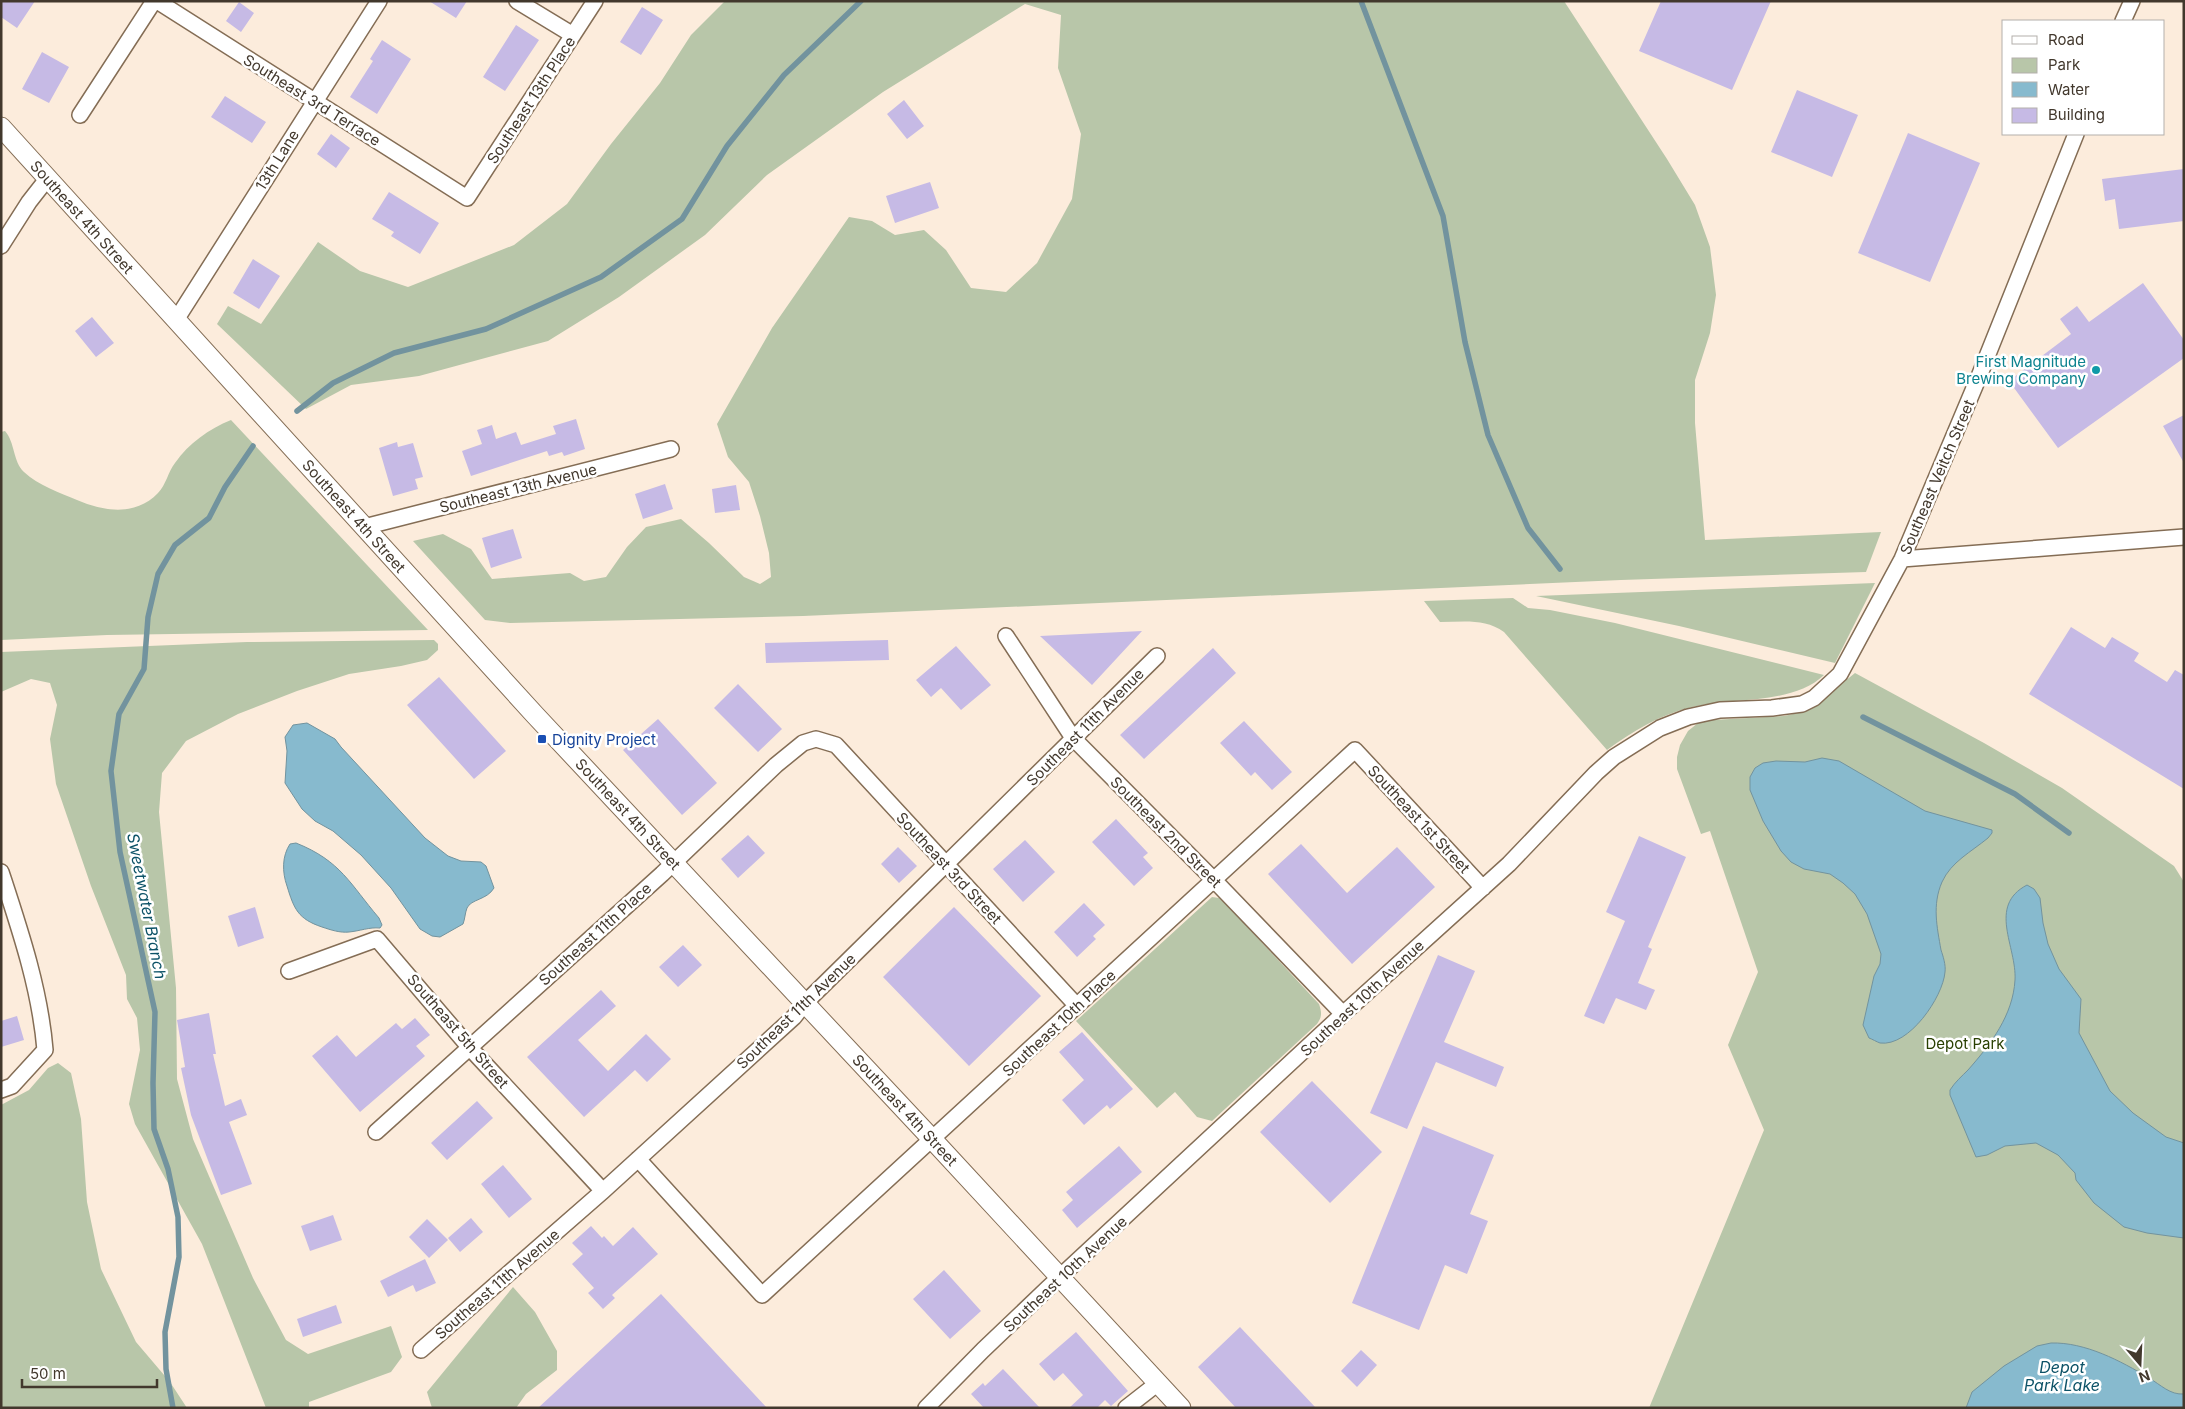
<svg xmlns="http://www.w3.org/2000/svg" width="2185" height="1409" font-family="Inter,sans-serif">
	<rect width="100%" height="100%" fill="#fcecdc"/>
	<path fill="#b8c6a9" d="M 725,1 L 1564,1 L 1667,159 L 1695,205 L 1710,247 L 1716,295 L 1710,333 L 1695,380 L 1695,423 L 1705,540 L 1881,532 L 1866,572 L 1621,580 L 803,616 L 510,623 L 485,620 L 413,541 L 443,534 L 471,549 L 492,579 L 570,573 L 584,581 L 606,577 L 627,547 L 646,527 L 681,519 L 709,543 L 744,577 L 760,584 L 771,577 L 769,553 L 760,516 L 749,482 L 728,457 L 717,424 L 772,328 L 849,217 L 872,221 L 895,235 L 924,230 L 946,250 L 971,288 L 1006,292 L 1037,263 L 1072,199 L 1081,134 L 1058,68 L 1061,15 L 1025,4 L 883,92 L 767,175 L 705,235 L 619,297 L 548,341 L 419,376 L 351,385 L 306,409 L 217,324 L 228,306 L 261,324 L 318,242 L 360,271 L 408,287 L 514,245 L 567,204 L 611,144 L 660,83 L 691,35 Z
		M 231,420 L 428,630 L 107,635 L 1,640 L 1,432 L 5,431 C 15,442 13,462 24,472 C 38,485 60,493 77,500 C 105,512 136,516 158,493 C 166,485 168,472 175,463 C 189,443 209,429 231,420 Z
		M 1875,583 L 1835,663 L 1679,626 L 1536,596 Z
		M 1513,598 L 1528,608 L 1550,610 L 1615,623 L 1824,675 C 1793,705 1733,697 1692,707 C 1659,715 1633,731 1607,750 L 1504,632 C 1485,618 1463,622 1440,622 L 1424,601 Z
		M 434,640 L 438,644 L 438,650 L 427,660 L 401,666 L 349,674 L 297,691 L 238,714 L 186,741 L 162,773 L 159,812 L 176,988 L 177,1079 L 193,1139 L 253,1278 L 286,1340 L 308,1354 L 391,1326 L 402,1357 L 391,1372 L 309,1402 L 309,1408 L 266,1408 L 202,1244 L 135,1124 L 129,1104 L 140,1050 L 137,1018 L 127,999 L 126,975 L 91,886 L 56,784 L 50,739 L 57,705 L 50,683 L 31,679 L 1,692 L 1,652 L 247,642 Z
		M 1855,673 L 1984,743 L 2062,788 L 2174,866 L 2184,882 L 2184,1408 L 1649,1408 L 1764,1130 L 1728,1045 L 1758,972 L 1710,831 L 1701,834 L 1677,769 L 1677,757 L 1680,745 L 1688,731 L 1698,723 L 1712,720 L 1784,716 L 1802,712 L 1814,706 Z
		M 1212,897 L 1219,898 L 1226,904 L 1319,1004 C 1322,1013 1322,1017 1317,1024 L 1212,1121 L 1197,1117 L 1175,1092 L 1157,1108 L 1076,1021 Z
		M 58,1063 L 71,1073 L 81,1119 L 87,1202 L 101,1269 L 136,1342 L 170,1382 L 187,1408 L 1,1408 L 1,1105 L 29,1090 L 48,1068 Z
		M 513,1287 L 535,1312 L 557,1351 L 557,1370 L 526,1394 L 516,1408 L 432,1408 L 427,1392 Z"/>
	<path fill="#87bace" stroke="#72939e" d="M 307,723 L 335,739 L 341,747 L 425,838 L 448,856 L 461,861 L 481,862 L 486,866 L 494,888 C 487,900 471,899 467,908 C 465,913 465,919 463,924 L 440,937 L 432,936 L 420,929 L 391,888 L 361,855 L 333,831 L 315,821 L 302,809 L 285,783 L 287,751 L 285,737 L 293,725 Z
		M 1822,758 L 1839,761 L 1925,811 L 1992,830 L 1992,833 L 1988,838 C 1971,852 1951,862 1942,882 C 1932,905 1937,927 1941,950 C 1943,956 1946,965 1945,972 C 1943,997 1909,1047 1880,1043 C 1877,1042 1872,1039 1869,1038 L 1863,1025 L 1874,976 L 1880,964 L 1881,954 L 1867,914 L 1855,894 L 1843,883 L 1830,874 L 1804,869 L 1791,862 L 1781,851 L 1763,821 L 1750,790 L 1750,777 L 1755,768 L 1763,763 L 1776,761 L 1805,762 Z
		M 296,843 C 341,861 350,884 379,918 L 382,925 L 380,928 C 369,927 360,931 349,932 C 340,933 331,930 322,927 C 298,919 294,909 287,886 C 282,872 282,856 290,844 Z
		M 2027,885 L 2034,889 L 2040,898 L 2043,923 L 2048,944 L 2059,969 L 2081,999 L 2079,1033 L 2110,1091 L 2133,1113 L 2166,1137 L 2184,1143 L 2184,1238 L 2147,1233 L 2124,1227 L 2094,1203 L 2076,1180 L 2075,1173 L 2058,1155 L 2036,1143 L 2005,1146 L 1987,1155 L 1976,1157 L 1950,1095 L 1950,1090 C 1955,1082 1962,1076 1968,1070 C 1991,1044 2013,1015 2015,980 C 2017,947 1987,906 2027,885 Z
		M 2051,1343 C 2085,1342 2121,1361 2149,1378 C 2161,1385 2170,1395 2184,1394 L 2184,1408 L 1966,1408 L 1972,1392 L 2004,1366 L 2037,1346 Z"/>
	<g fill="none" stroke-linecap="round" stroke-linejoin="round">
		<path stroke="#72939e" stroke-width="5.5" d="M 1361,1 L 1443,216 L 1465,342 L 1488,435 L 1528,528 L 1560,569
			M 297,411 L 333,383 L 394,353 L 486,329 L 601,277 L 682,219 L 727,146 L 784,75 L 861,1
			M 1863,717 L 2015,794 L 2069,833
			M 173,1408 L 166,1369 L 165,1332 L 179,1257 L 178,1217 L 168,1169 L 154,1129 L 153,1083 L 155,1012 L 120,852 L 111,771 L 119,714 L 144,669 L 148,617 L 158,574 L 175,545 L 209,518 L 225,487 L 253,446"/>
	</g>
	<path fill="#c6bae5" d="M 1,1 L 35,1 L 17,28 L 1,17 Z
		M 429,1 L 467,1 L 456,18 Z
		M 1661,1 L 1771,1 L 1732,90 L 1639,51 Z
		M 239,2 L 254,13 L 241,32 L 226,21 Z
		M 642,7 L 663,20 L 641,55 L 620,42 Z
		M 516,25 L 539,40 L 505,91 L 483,77 Z
		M 382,40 L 411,59 L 377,114 L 350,97 L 373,61 L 370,59 Z
		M 42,52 L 69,67 L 49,103 L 22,89 Z
		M 1797,90 L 1858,115 L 1832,177 L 1771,152 Z
		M 225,96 L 266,122 L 252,143 L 211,117 Z
		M 904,100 L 924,126 L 907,139 L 887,114 Z
		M 1908,133 L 1980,163 L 1930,282 L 1858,253 Z
		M 331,134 L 350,148 L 336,168 L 317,154 Z
		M 2184,169 L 2184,221 L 2119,229 L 2115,199 L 2105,201 L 2102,179 Z
		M 930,182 L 939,208 L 895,223 L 886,196 Z
		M 389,192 L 439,223 L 420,254 L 391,236 L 394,232 L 372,219 Z
		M 253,259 L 280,276 L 259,309 L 233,293 Z
		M 2143,283 L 2184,340 L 2184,358 L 2058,448 L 2009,381 L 2071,334 L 2060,319 L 2077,306 L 2089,322 Z
		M 92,317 L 114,343 L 96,357 L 75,331 Z
		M 2184,415 L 2184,463 L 2163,426 Z
		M 576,419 L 585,449 L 564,456 L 562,452 L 549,456 L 547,451 L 471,476 L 462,451 L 482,444 L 477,430 L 492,425 L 496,439 L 516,432 L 521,445 L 556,434 L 553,426 Z
		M 397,442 L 398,447 L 413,443 L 423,477 L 415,479 L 418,489 L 393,496 L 379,448 Z
		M 665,484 L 673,509 L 643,519 L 635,494 Z
		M 736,485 L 740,510 L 715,513 L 712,489 Z
		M 513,529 L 522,558 L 491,568 L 482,538 Z
		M 2071,627 L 2105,648 L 2112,637 L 2139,653 L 2134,661 L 2167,682 L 2175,670 L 2184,675 L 2184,789 L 2029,694 Z
		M 1142,631 L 1092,685 L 1040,636 Z
		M 888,640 L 889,660 L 766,663 L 765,643 Z
		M 956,646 L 991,685 L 961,710 L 941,688 L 931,697 L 916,680 Z
		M 1213,648 L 1236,673 L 1144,759 L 1120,735 Z
		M 439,677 L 506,751 L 474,779 L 407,705 Z
		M 738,684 L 782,729 L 758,752 L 714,708 Z
		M 658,719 L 717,783 L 682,815 L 623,750 Z
		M 1244,721 L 1292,772 L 1272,790 L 1255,772 L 1251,776 L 1220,743 Z
		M 1116,819 L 1148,853 L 1143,857 L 1153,868 L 1134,886 L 1092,842 Z
		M 748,835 L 765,853 L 738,878 L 721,859 Z
		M 1639,836 L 1686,857 L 1648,947 L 1652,949 L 1638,983 L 1655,990 L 1646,1010 L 1616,998 L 1604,1024 L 1584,1016 L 1625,921 L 1606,912 Z
		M 1025,840 L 1055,872 L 1023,902 L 993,869 Z
		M 1301,844 L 1347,893 L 1397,847 L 1435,887 L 1352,964 L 1268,874 Z
		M 898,847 L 917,866 L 899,883 L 881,864 Z
		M 1084,903 L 1105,925 L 1093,936 L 1096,939 L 1077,957 L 1054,932 Z
		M 255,907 L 264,938 L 238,947 L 228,916 Z
		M 954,907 L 1041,996 L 969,1066 L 883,977 Z
		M 683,945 L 702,965 L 678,987 L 659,967 Z
		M 1438,955 L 1475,971 L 1444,1042 L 1504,1067 L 1496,1087 L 1436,1062 L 1407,1129 L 1370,1113 Z
		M 601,990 L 616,1006 L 578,1040 L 608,1071 L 646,1034 L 671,1059 L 647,1082 L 635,1070 L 584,1117 L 527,1057 Z
		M 209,1013 L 216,1054 L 213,1054 L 225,1106 L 241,1099 L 247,1115 L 229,1122 L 252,1184 L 221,1195 L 191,1115 L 181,1068 L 185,1067 L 177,1020 Z
		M 17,1016 L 24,1040 L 1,1047 L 1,1021 Z
		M 415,1018 L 430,1035 L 416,1046 L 425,1056 L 360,1112 L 312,1056 L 337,1035 L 356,1057 L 396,1023 L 402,1029 Z
		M 1082,1032 L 1133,1089 L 1110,1109 L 1107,1105 L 1084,1125 L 1062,1100 L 1084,1080 L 1059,1052 Z
		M 1312,1081 L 1382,1152 L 1330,1203 L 1260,1132 Z
		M 477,1101 L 493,1118 L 447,1160 L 431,1143 Z
		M 1423,1126 L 1494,1155 L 1470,1214 L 1488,1221 L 1467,1274 L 1445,1265 L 1419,1330 L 1352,1303 Z
		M 1119,1146 L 1142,1172 L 1077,1228 L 1062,1210 L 1073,1200 L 1066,1192 Z
		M 503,1165 L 532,1199 L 509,1218 L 481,1184 Z
		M 333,1215 L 342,1240 L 310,1251 L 301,1226 Z
		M 471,1218 L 483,1232 L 460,1252 L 448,1238 Z
		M 427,1219 L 448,1240 L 429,1258 L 409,1237 Z
		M 591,1226 L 602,1238 L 604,1236 L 613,1246 L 633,1227 L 658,1254 L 612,1295 L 615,1298 L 603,1309 L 588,1293 L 594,1288 L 572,1264 L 583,1254 L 572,1243 Z
		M 425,1259 L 436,1283 L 416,1292 L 413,1285 L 388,1297 L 380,1281 Z
		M 944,1270 L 981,1311 L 950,1339 L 913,1299 Z
		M 661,1294 L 767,1408 L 538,1408 Z
		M 336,1305 L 342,1323 L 303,1337 L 297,1319 Z
		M 1240,1327 L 1316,1408 L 1236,1408 L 1198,1367 Z
		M 1076,1332 L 1128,1391 L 1111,1406 L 1105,1400 L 1097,1408 L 1069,1408 L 1083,1395 L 1063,1373 L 1054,1381 L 1039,1364 Z
		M 1361,1350 L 1377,1365 L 1357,1387 L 1341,1371 Z
		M 1003,1369 L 1040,1408 L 984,1408 L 971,1394 L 983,1383 L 985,1386 Z"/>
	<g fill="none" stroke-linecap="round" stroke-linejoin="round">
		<g stroke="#846d55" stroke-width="18">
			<path id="minor" d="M 157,1 L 467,198 L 595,1
				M 517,1 L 573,35
				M 2123,21 L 2132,1
				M 80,115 L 154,1
				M 1,246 L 29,202 L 47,179
				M 176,320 L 379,1
				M 364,527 L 671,449
				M 1902,559 L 2184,537
				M 1006,636 L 1073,738 L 1213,879 L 1343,1014
				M 1,872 C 20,930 40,989 45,1050 L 12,1086 L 1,1090
				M 289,971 L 377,939 L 470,1048 L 603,1191
				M 376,1132 L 662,874 L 776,765 L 803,743 L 816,739 L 836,745 L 1077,1006
				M 638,1159 L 762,1295 L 1355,750 L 1483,888
				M 421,1350 L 603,1191 L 794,1017 L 805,1003 L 1157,656
				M 926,1408 L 983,1350 L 1048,1288 L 1343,1014 L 1509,864 L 1596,773 L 1614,757 L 1660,728 L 1688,717 L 1720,710 L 1772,708 L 1802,704 L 1814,698 L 1840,674 L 1902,559 L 1980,374 L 2076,134
				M 1126,1408 L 1158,1383"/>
		</g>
		<g stroke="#846d55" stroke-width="21">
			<path id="tertiary" d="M 1,127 L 535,715 L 932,1139 L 1181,1408"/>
		</g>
		<use href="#minor" stroke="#fff" stroke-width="15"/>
		<use href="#tertiary" stroke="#fff" stroke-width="19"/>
	</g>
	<circle fill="#0f9aa8" stroke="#fff" stroke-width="2" cx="2096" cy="370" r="5"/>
	<rect fill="#1a4fb4" stroke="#fff" stroke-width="2" x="537" y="734" width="10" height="10" rx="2.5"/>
	<g text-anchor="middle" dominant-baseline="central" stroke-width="5" stroke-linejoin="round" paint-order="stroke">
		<g font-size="15" fill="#42382d" stroke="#fff">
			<text transform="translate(312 100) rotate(32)">Southeast 3rd Terrace</text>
			<text transform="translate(531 100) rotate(-57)">Southeast 13th Place</text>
			<text transform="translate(277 160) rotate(-58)">13th Lane</text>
			<text transform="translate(82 217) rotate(48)">Southeast 4th Street</text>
			<text transform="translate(1937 477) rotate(-67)">Southeast Veitch Street</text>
			<text transform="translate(518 488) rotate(-14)">Southeast 13th Avenue</text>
			<text transform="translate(354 516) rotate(48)">Southeast 4th Street</text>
			<text transform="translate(1085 727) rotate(-45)">Southeast 11th Avenue</text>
			<text transform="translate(628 814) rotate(47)">Southeast 4th Street</text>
			<text transform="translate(1419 819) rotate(47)">Southeast 1st Street</text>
			<text transform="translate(1166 832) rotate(45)">Southeast 2nd Street</text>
			<text transform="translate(949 868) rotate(47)">Southeast 3rd Street</text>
			<text transform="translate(595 934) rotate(-42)">Southeast 11th Place</text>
			<text transform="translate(1362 998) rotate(-43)">Southeast 10th Avenue</text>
			<text transform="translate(796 1011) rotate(-44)">Southeast 11th Avenue</text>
			<text transform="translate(1059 1023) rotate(-43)">Southeast 10th Place</text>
			<text transform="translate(458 1031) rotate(49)">Southeast 5th Street</text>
			<text transform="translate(905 1110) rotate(47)">Southeast 4th Street</text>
			<text transform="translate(1065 1274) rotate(-43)">Southeast 10th Avenue</text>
			<text transform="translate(497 1284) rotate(-41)">Southeast 11th Avenue</text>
		</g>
		<g font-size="15" fill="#0d838f" stroke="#fff" text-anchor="end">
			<text x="2086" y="361">First Magnitude<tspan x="2086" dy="17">Brewing Company</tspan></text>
		</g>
		<g font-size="15" fill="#164399" stroke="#fff" text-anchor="start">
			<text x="552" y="739">Dignity Project</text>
		</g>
		<g font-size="15" fill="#283f00" stroke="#fff">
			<text x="1965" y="1043">Depot Park</text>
		</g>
		<g font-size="16" font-style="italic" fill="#0c5267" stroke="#fff">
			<text transform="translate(147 906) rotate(79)">Sweetwater Branch</text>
			<text x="2062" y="1367">Depot<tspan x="2062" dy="18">Park Lake</tspan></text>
		</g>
	</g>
	<rect width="2185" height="1409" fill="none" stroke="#42382d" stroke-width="5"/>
	<rect x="2002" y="20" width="162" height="115" fill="#ffffff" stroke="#b3afab"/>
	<rect x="2012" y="36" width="25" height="8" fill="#ffffff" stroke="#b3afab"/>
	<text x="2048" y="45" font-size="15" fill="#42382d">Road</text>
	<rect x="2012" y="58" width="25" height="15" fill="#b8c6a9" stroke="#b3afab"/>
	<text x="2048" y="70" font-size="15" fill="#42382d">Park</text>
	<rect x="2012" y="82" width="25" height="15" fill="#87bace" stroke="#b3afab"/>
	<text x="2048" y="95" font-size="15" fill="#42382d">Water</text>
	<rect x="2012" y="108" width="25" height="15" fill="#c6bae5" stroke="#b3afab"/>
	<text x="2048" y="120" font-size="15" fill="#42382d">Building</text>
	<g transform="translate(2140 1364) rotate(161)" stroke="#ffffff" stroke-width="4" paint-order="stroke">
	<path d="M0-4L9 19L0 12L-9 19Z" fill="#42382d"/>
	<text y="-8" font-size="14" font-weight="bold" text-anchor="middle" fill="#42382d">N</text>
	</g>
	<path d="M22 1379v8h135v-8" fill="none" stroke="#42382d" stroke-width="2.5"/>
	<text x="30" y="1379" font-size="15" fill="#42382d" stroke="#ffffff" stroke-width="4" paint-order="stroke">50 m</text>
</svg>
